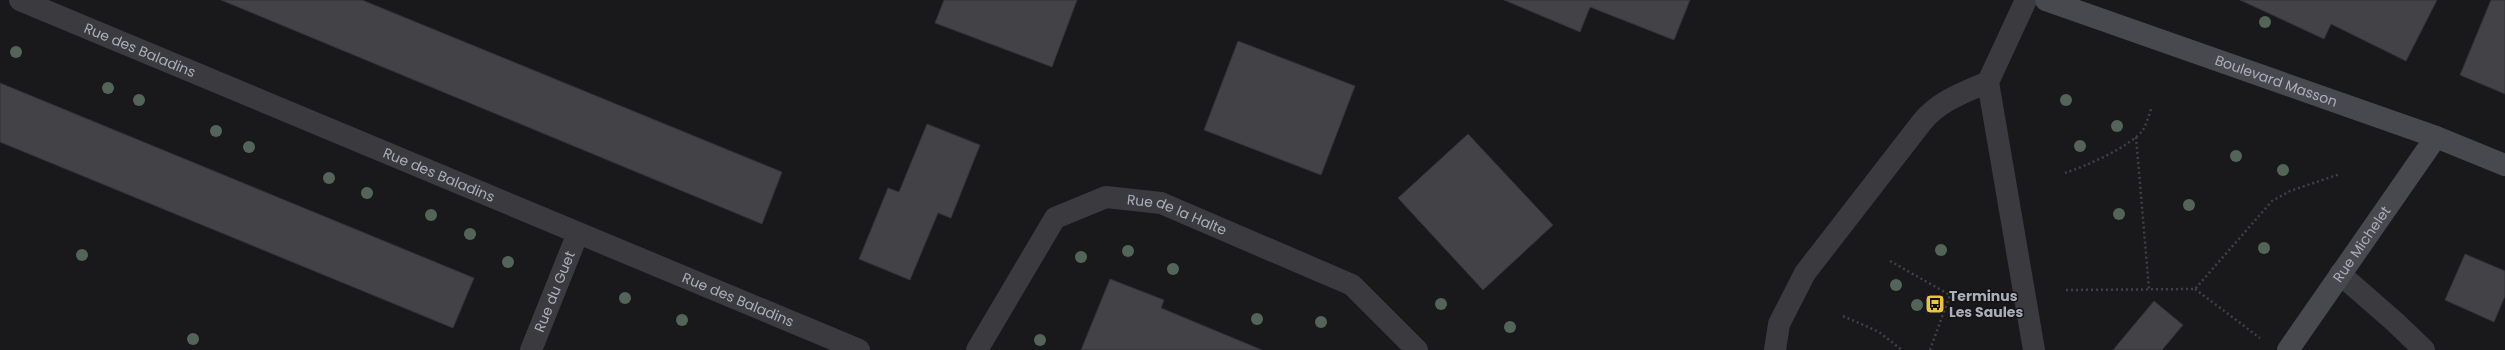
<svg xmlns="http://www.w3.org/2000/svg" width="2505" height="350" font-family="Poppins,sans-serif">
	<rect width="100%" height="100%" fill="#19181b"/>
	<path fill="#434347" stroke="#333336" d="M 221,0 L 362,0 L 782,172 L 762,224 Z
		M 944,0 L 1077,0 L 1052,67 L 935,23 Z
		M 1504,0 L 1690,0 L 1674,40 L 1590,7 L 1580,32 Z
		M 2240,0 L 2437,0 L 2406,61 L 2331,24 L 2324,39 Z
		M 2491,0 L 2505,0 L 2505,94 L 2460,75 Z
		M 1238,41 L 1355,86 L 1321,175 L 1204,130 Z
		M 0,83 L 474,278 L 453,328 L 0,142 Z
		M 927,124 L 980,145 L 951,218 L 938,213 L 910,280 L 859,259 L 888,188 L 899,192 Z
		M 1468,134 L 1553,225 L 1483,290 L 1398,198 Z
		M 2465,254 L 2505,271 L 2505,296 L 2494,322 L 2445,300 Z
		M 1110,279 L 1164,300 L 1161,308 L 1262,350 L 1081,350 Z
		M 2154,301 L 2183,325 L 2162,350 L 2113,350 Z"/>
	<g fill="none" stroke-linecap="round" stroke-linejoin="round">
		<path stroke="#404146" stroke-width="2.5" stroke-dasharray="2 3" stroke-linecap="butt" d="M 2136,137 L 2149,289
			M 2065,173 C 2086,166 2130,147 2143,130 C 2147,123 2149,114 2152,107
			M 1890,261 L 1950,295 L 1980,294
			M 2195,289 L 2260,338
			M 2066,290 L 2195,289 L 2272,201 L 2290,191 L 2340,174
			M 1843,316 L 1879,332 L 1902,350
			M 1930,350 L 1950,295"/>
		<path stroke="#3a3a3f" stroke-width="22" d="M 2026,0 L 1988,82 L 2034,350
			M 1775,350 L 1779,324 L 1805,273 L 1922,122 C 1939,101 1963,93 1988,82"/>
		<g stroke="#3a3a3f" stroke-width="22">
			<path id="s1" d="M 20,0 L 859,350"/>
			<path d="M 2340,274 L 2395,322 L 2424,350"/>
			<path id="s2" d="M 531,350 L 578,233"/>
			<path id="s3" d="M 977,350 L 1055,218 L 1106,197 L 1161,203 L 1352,285 L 1417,350"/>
		</g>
		<g stroke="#48494f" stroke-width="22">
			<path id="s4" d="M 2046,0 L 2436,137 L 2505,165"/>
			<path id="s5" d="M 2288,350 L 2436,137"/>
		</g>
	</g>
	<g fill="#536558">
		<circle cx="2265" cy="22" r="6"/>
		<circle cx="16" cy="52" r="6"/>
		<circle cx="108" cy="88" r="6"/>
		<circle cx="139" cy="100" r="6"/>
		<circle cx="2066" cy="100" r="6"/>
		<circle cx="2117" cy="126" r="6"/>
		<circle cx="216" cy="131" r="6"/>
		<circle cx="2080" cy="146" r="6"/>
		<circle cx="249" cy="147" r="6"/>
		<circle cx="2236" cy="156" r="6"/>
		<circle cx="2283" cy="170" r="6"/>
		<circle cx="329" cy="178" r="6"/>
		<circle cx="367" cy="193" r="6"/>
		<circle cx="2189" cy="205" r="6"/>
		<circle cx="2119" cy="214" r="6"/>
		<circle cx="431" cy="215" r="6"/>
		<circle cx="470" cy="234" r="6"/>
		<circle cx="2264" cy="248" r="6"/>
		<circle cx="1941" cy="250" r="6"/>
		<circle cx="1128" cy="251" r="6"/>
		<circle cx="82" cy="255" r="6"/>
		<circle cx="1081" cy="257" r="6"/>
		<circle cx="508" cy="262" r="6"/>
		<circle cx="1173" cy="269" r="6"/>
		<circle cx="1896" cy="285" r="6"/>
		<circle cx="625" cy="298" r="6"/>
		<circle cx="1441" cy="304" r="6"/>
		<circle cx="1917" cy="305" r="6"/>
		<circle cx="1257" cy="319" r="6"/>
		<circle cx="682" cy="320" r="6"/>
		<circle cx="1321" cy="322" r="6"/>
		<circle cx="1510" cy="327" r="6"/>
		<circle cx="193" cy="339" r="6"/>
		<circle cx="1040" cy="340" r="6"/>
	</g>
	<defs>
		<g id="bus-square" transform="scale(1)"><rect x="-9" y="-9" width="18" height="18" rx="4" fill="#ecc43f" stroke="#141316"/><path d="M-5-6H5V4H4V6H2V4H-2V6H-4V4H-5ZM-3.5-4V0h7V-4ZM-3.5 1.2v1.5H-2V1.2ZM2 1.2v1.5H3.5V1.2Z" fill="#111"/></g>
	</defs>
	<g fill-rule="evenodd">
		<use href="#bus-square" x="1935" y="304"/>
	</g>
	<g text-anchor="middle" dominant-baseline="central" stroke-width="3" stroke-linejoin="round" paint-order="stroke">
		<g font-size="14" fill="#abaeba" stroke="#141316">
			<text stroke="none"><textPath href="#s1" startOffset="130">Rue des Baladins</textPath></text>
			<text stroke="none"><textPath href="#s4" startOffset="244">Boulevard Masson</textPath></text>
			<text stroke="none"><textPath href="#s1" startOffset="454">Rue des Baladins</textPath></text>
			<text stroke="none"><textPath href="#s3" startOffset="282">Rue de la Halte</textPath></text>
			<text stroke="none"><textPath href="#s5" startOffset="129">Rue Michelet</textPath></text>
			<text stroke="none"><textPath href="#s2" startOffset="63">Rue du Guet</textPath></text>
			<text stroke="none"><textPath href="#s1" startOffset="778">Rue des Baladins</textPath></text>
		</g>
		<g font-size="14" font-weight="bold" fill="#abaeba" stroke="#141316" text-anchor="start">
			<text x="1949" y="296">Terminus<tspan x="1949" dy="16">Les Saules</tspan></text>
		</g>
	</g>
</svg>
